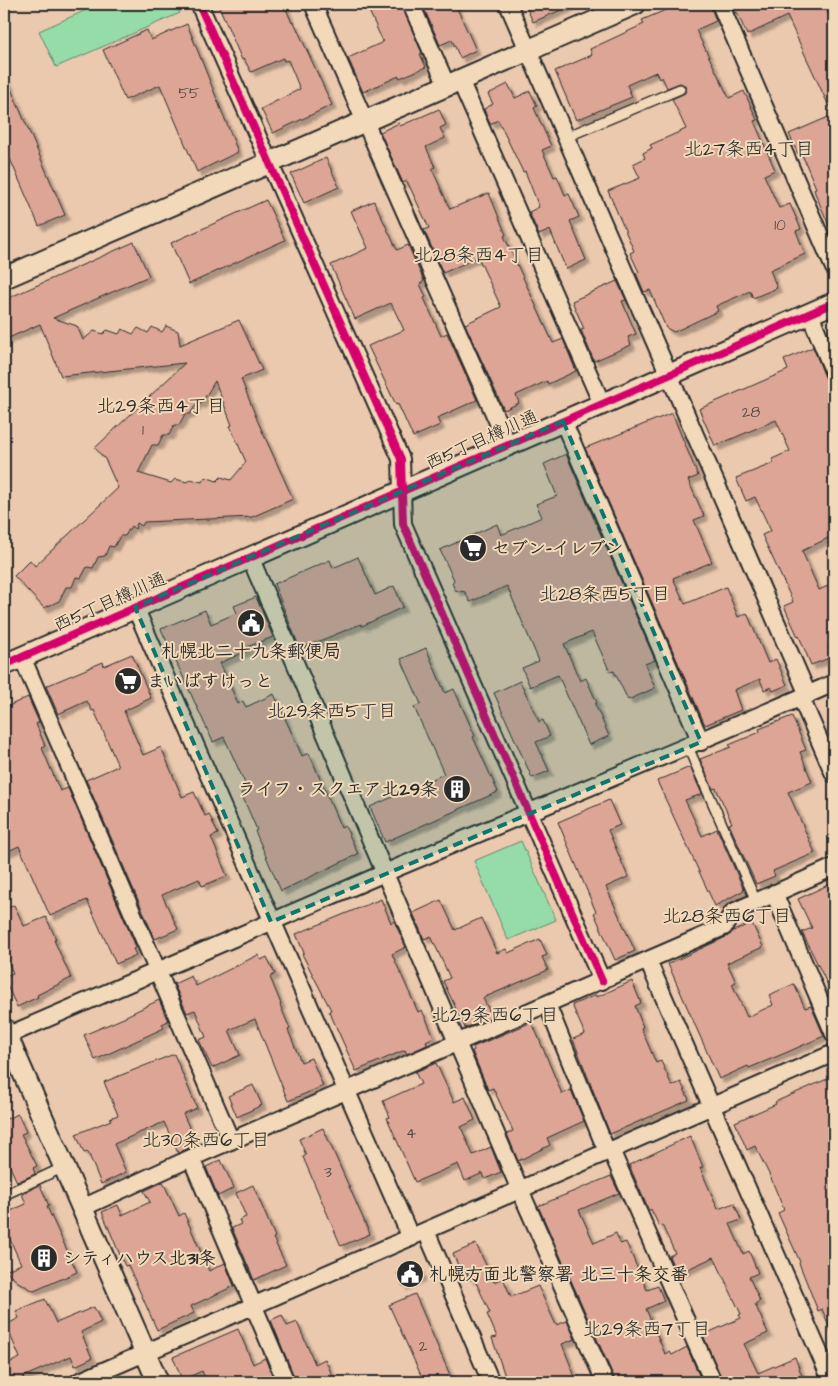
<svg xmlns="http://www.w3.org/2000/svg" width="838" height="1386" font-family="'Architects Daughter','Klee One',sans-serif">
	<defs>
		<filter id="shadow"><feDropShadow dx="4.5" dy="4.5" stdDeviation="1" flood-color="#0004"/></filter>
	</defs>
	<rect width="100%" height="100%" fill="#ebc9ae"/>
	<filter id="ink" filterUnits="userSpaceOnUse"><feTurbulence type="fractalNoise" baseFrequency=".02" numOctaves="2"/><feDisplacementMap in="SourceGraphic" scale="10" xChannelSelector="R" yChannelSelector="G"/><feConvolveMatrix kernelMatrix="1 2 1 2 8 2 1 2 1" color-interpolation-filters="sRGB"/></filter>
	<g filter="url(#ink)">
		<path fill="#96dca9" stroke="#60846a" d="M 100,4 L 176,4 L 180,13 L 56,67 L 39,31 Z
			M 521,841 L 556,920 L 508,940 L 474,861 Z"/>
		<path fill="#dca595" stroke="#2b2b2b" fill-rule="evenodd" filter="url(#shadow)" d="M 218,4 L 284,4 L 292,23 L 294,22 L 332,105 L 273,133 L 261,109 L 300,89 L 288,60 L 284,61 L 283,58 L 251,72 L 244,59 L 242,60 Z
			M 366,4 L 401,4 L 422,53 L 420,54 L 426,67 L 400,78 L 399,76 L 363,92 L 348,58 L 383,42 Z
			M 422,4 L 455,4 L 476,50 L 460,58 L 452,40 L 440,45 Z
			M 525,4 L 575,4 L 533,22 Z
			M 680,4 L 710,4 L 716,21 L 696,30 L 729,98 L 744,91 L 757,120 L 754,121 L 775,170 L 764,175 L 779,208 L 790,204 L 801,229 L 796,231 L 805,254 L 770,270 L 777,288 L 753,298 L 750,291 L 716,306 L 718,311 L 674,332 L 666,328 L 650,290 L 644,292 L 636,273 L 639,272 L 630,253 L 634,251 L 608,191 L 640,178 L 633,164 L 645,158 L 643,153 L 652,148 L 650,145 L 686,129 L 672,99 L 685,93 L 686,86 L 680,83 L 667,88 L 662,77 L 659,79 L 656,72 L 627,85 L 632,97 L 576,120 L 555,71 L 592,55 L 590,49 L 644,24 L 642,20 Z
			M 731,4 L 824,4 L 834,27 L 834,237 L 815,193 L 814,189 L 816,188 L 801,152 L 798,154 L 789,134 L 833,115 L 787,16 L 747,35 L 737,12 L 735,13 Z
			M 187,24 L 238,152 L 197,172 L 160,85 L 125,100 L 103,50 L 147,30 L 151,40 Z
			M 4,73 L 65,215 L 39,226 L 4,145 Z
			M 508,84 L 515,98 L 530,91 L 537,106 L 534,108 L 551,146 L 542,150 L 554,177 L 557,176 L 565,195 L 569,194 L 579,217 L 570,221 L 586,260 L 566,269 L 550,230 L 539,235 L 529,212 L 539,207 L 525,171 L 523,172 L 498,120 L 490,124 L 484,109 L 493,104 L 488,94 Z
			M 439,109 L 446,125 L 440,128 L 445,138 L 426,147 L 435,167 L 432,169 L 450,209 L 489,193 L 506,235 L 504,236 L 553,343 L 563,339 L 576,371 L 548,384 L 547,381 L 516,395 L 519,403 L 504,410 L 465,324 L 501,307 L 478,257 L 443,273 L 424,230 L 429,228 L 407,181 L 403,183 L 380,132 L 399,123 L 400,126 Z
			M 326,158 L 339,187 L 304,203 L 291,174 Z
			M 266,200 L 285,240 L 189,284 L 171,243 Z
			M 374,201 L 397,250 L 408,245 L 424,281 L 420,284 L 426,297 L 424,298 L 441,336 L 447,333 L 477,400 L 437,418 L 440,425 L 413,437 L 398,404 L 396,405 L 368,346 L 404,330 L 391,303 L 355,319 L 331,265 L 368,248 L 351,211 Z
			M 134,242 L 149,276 L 53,318 L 77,326 L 83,340 L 94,331 L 103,334 L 107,330 L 119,334 L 122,329 L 133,334 L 138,328 L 148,333 L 152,327 L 162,332 L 166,326 L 178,331 L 180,345 L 239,320 L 262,370 L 241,379 L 258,422 L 293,499 L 252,517 L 144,522 L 142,526 L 137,523 L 135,529 L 131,526 L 125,536 L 120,536 L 114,547 L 109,546 L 105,556 L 98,557 L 93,568 L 87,567 L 81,578 L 76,577 L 72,587 L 66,587 L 59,601 L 44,608 L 14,576 L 30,560 L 35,566 L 118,488 L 105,459 L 95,448 L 185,363 L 61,376 L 40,324 L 4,340 L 4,300 ZM 215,381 L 232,425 L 230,426 L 246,462 L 231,480 L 221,477 L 217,481 L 205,477 L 202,482 L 190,479 L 187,482 L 175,479 L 171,483 L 138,473 L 152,445 L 158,445 L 163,435 L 169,435 L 174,425 L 179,425 L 185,414 L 190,414 L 197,403 L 201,404 Z
			M 617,281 L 626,300 L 622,301 L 636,334 L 628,337 L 631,345 L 594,361 L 581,330 L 584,329 L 572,301 Z
			M 813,347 L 825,377 L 828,381 L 834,383 L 834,535 L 802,551 L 819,590 L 834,583 L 834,645 L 828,648 L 832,657 L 811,665 L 799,636 L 798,637 L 784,606 L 793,602 L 762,535 L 771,531 L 755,497 L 746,501 L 736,478 L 774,463 L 772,459 L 790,451 L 776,420 L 715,446 L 699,409 L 788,370 L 784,360 Z
			M 672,413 L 698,476 L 688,480 L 704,516 L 694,520 L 712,562 L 673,578 L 685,604 L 726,587 L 738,617 L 747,613 L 768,663 L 776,659 L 787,685 L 773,691 L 771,687 L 764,690 L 760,679 L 734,690 L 741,710 L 705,725 L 585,448 Z
			M 566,454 L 655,660 L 645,664 L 655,688 L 628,700 L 614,671 L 610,672 L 592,632 L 564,644 L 580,681 L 586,678 L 597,703 L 595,704 L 609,736 L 589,745 L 558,675 L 530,687 L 522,668 L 539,661 L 507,586 L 470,602 L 465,592 L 455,590 L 452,583 L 454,580 L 440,550 L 497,524 L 501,535 L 542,517 L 536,504 L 557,496 L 544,464 Z
			M 358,557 L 375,595 L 394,586 L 403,607 L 362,626 L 361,624 L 300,649 L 274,584 L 330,560 L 333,568 Z
			M 256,597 L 273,637 L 247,647 L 249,650 L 220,663 L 238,704 L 243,701 L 246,707 L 274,694 L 302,756 L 309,753 L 341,828 L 345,826 L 358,854 L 281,891 L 255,831 L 257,830 L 241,793 L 248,790 L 224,737 L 213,742 L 161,629 L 205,610 L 211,624 L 237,613 L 234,606 Z
			M 426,648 L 445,693 L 454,689 L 475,736 L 473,737 L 498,792 L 385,842 L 370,807 L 444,774 L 414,707 L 421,704 L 401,659 Z
			M 132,654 L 151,698 L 124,711 L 143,755 L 161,747 L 182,797 L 194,792 L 205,816 L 209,814 L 218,834 L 211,837 L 227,876 L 202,886 L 199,879 L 162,895 L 178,929 L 155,939 L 86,780 L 118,766 L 94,710 L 92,711 L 87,701 L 58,714 L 46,686 L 103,662 L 104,666 Z
			M 520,681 L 539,722 L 543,720 L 550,736 L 536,742 L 549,771 L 532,778 L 494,693 Z
			M 28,697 L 39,722 L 36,724 L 45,746 L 42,748 L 60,791 L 68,788 L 136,947 L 133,949 L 136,955 L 116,964 L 87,900 L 50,916 L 19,846 L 4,853 L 4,708 Z
			M 792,716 L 806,750 L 800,752 L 812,782 L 788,792 L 815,853 L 773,871 L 775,876 L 756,884 L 729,824 L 732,823 L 716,788 L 713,789 L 700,759 L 731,747 L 729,745 L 760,732 L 759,729 Z
			M 690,767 L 702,794 L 685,800 L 702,836 L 717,829 L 744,890 L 715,906 L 657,781 Z
			M 609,800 L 620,825 L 608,830 L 628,877 L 606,887 L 635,951 L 615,960 L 594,913 L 596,912 L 558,822 Z
			M 834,882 L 834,1009 L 829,998 L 833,996 L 802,932 L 812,928 L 798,899 Z
			M 381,899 L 391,923 L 394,921 L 406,947 L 392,954 L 418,1012 L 422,1010 L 434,1037 L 426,1041 L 427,1045 L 407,1054 L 405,1050 L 356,1071 L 329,1011 L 331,1010 L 302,954 L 304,953 L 296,934 Z
			M 441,900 L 455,930 L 481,918 L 497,953 L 506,949 L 508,953 L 540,939 L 547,955 L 542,957 L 548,970 L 483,998 L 492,1017 L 465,1028 L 443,981 L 450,978 L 431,936 L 424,939 L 413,913 Z
			M 14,905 L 24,926 L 46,917 L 56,939 L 54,940 L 71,978 L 37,995 L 38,997 L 17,1007 L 4,979 L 4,977 L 13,973 L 4,952 L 4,910 Z
			M 752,923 L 763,947 L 727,963 L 736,982 L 732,984 L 747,1017 L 773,1005 L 769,995 L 794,984 L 805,1008 L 811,1006 L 824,1036 L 783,1054 L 749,1068 L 748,1066 L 719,1079 L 668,964 L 728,936 L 733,931 Z
			M 258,955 L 261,960 L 267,957 L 275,974 L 270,977 L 281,1004 L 280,1005 L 290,1029 L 288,1030 L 301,1062 L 311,1058 L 323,1086 L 288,1101 L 255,1019 L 229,1030 L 240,1055 L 212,1068 L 199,1040 L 206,1037 L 195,1010 L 187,1013 L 174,984 L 191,976 L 196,986 Z
			M 632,981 L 641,1003 L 635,1006 L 643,1027 L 641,1028 L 656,1063 L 661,1061 L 672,1086 L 681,1082 L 689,1100 L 610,1134 L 573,1039 L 585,1034 L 572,1005 L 596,995 L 597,997 Z
			M 159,1000 L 168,1021 L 162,1024 L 164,1028 L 95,1060 L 84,1035 L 126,1017 L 126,1016 Z
			M 532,1022 L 562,1094 L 571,1090 L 584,1121 L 547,1138 L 550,1145 L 518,1161 L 507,1134 L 513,1131 L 493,1088 L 488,1090 L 472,1051 L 474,1050 L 473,1047 Z
			M 174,1054 L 197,1108 L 183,1114 L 197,1144 L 178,1153 L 164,1122 L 114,1144 L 126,1172 L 101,1184 L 88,1152 L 84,1153 L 76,1134 L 111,1120 L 110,1118 L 118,1115 L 104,1082 Z
			M 436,1063 L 454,1102 L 465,1097 L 475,1120 L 461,1127 L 473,1155 L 491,1147 L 501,1172 L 485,1179 L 483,1173 L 465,1181 L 458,1164 L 415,1182 L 387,1118 L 390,1117 L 383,1101 L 421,1084 L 415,1072 Z
			M 834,1076 L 834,1339 L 822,1309 L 818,1311 L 799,1263 L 800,1262 L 778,1213 L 784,1210 L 770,1176 L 755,1146 L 747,1150 L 735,1122 L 776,1104 L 775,1102 Z
			M 253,1085 L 262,1105 L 237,1117 L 228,1096 Z
			M 18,1114 L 26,1132 L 21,1134 L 37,1166 L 33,1168 L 35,1174 L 17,1182 L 4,1154 L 4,1120 Z
			M 323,1128 L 370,1234 L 341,1246 L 303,1157 L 306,1155 L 299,1139 Z
			M 690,1136 L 703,1167 L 700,1168 L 718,1209 L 734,1203 L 741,1220 L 730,1224 L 743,1254 L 749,1251 L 758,1273 L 749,1277 L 760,1301 L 755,1304 L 768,1333 L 744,1344 L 758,1373 L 795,1357 L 803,1379 L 795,1382 L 723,1382 L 703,1335 L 741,1318 L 739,1315 L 741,1314 L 714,1257 L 677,1274 L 669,1256 L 675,1253 L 662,1225 L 659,1226 L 651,1209 L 649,1211 L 629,1165 Z
			M 221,1160 L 234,1188 L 218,1196 L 206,1167 Z
			M 611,1176 L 619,1193 L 579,1210 L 594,1243 L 616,1233 L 620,1244 L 626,1242 L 647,1290 L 658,1286 L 664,1301 L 646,1309 L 665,1354 L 670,1352 L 672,1355 L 687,1347 L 702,1382 L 616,1382 L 538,1206 Z
			M 163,1182 L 179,1216 L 184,1213 L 209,1271 L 225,1263 L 234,1286 L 191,1306 L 194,1313 L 157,1330 L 128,1265 L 125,1266 L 117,1248 L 102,1212 L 118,1205 L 122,1215 L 150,1202 L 144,1191 Z
			M 40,1185 L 49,1206 L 47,1207 L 77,1272 L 34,1291 L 18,1282 L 5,1271 L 21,1264 L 8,1235 L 4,1237 L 4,1214 L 26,1204 L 22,1194 Z
			M 253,1185 L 275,1237 L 273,1238 L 286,1265 L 254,1280 L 232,1228 L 241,1224 L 239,1220 L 246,1217 L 236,1193 Z
			M 476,1244 L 494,1282 L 503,1278 L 511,1297 L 538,1286 L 556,1325 L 567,1321 L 575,1339 L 562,1344 L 577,1382 L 507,1382 L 492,1338 L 497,1337 L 487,1314 L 490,1313 L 474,1278 L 470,1280 L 466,1270 L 461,1272 L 453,1254 Z
			M 416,1263 L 422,1276 L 403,1286 L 397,1273 Z
			M 415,1294 L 453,1382 L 424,1382 L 389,1305 Z
			M 45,1299 L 56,1323 L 94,1307 L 101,1322 L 81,1332 L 92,1358 L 75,1366 L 71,1356 L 23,1377 L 25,1382 L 4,1382 L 4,1365 L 20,1358 L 6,1325 L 19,1318 L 16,1311 Z
			M 282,1315 L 287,1326 L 297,1322 L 315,1364 L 325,1359 L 333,1377 L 321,1382 L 296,1382 L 271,1320 Z
			M 238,1329 L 253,1364 L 265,1358 L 275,1382 L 207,1382 L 202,1371 L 182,1380 L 173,1357 Z"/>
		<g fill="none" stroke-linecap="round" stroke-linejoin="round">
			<g stroke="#2b2b2b" stroke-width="12">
				<path id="service" d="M 566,137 L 680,89
					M 688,747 L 756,901
					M 4,1195 L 64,1167"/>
			</g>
			<g stroke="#2b2b2b" stroke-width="20">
				<path id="minor" d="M 199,4 L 401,459 L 403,524 L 602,981
					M 313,4 L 508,445
					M 411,4 L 447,86
					M 508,4 L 808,695
					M 720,4 L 834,268
					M 460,80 L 602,404
					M 810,314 L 834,373
					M 563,421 L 701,742
					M 250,557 L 520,1190 L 605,1382
					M 135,607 L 411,1238
					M 22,657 L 231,1141
					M 801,698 L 834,774
					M 774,893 L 834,1034
					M 648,961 L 832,1382
					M 547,1004 L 607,1152
					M 4,1037 C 132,982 259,927 387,872 C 536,809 686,748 834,683
					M 611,1150 L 713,1382
					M 191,1158 L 286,1382
					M 82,1208 L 191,1158 L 724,927 L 733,912 L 834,867
					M 426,1231 L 491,1382
					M 78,1382 L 834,1053"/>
			</g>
			<g stroke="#2b2b2b" stroke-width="24">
				<path id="tertiary" d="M 4,278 L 635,4
					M 4,665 L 834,303
					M 4,1029 L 158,1382"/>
			</g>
			<use href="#service" stroke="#f1d9b9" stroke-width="9"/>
			<use href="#minor" stroke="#f1d9b9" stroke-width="16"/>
			<use href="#tertiary" stroke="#f1d9b9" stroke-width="20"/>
			<g stroke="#f1d9b9" stroke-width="11">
				<path id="cycleway" d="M 199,4 L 401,459 L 403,524 L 602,981
					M 4,665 L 834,303"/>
			</g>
			<use href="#cycleway" stroke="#d6006c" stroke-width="8"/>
		</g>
	</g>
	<path fill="#0f766e" fill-opacity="0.2" stroke="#0f766e" stroke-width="4" stroke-dasharray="10 6" stroke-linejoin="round" d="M 563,421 L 701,742 L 271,922 L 135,607 Z"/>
	<defs>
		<g id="supermarket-disc" transform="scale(1.4375)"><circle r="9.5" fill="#2b2b2b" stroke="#f1d9b9"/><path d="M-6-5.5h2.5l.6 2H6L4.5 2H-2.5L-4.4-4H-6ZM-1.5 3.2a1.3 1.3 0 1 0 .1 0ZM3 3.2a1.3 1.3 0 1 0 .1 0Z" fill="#fff"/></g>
		<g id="civic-disc" transform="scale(1.4375)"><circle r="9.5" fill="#2b2b2b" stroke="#f1d9b9"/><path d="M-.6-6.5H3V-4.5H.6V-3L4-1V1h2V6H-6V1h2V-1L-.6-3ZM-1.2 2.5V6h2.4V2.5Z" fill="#fff"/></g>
		<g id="building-disc" transform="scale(1.4375)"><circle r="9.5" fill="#2b2b2b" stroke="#f1d9b9"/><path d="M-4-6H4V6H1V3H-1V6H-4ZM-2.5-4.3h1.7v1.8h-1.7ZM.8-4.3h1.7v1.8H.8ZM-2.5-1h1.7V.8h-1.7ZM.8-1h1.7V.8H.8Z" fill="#fff"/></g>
	</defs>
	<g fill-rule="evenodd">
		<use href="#supermarket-disc" x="473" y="548"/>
		<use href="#civic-disc" x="251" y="623"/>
		<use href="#supermarket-disc" x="128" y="681"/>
		<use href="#building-disc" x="457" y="789"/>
		<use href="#building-disc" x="44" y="1258"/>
		<use href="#civic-disc" x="410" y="1274"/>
	</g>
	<g text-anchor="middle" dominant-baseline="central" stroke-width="4" stroke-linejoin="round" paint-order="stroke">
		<g font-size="15" fill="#574a46">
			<text x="189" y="93">55</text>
			<text x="780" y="225">10</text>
			<text x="751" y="412">28</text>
			<text x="143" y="430">1</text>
			<text x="411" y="1133">4</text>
			<text x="328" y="1172">3</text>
			<text x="423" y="1346">2</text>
		</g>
		<g font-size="18" fill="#2b2b2b" stroke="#f1d9b9">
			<text transform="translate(482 440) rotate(-24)">西5丁目樽川通</text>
			<text transform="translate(110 602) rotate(-24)">西5丁目樽川通</text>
		</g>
		<g font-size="18" font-weight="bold" fill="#2b2b2b" stroke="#f1d9b9" text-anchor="start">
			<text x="492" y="548">セブン-イレブン</text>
			<text x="251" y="651" text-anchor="middle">札幌北二十九条郵便局</text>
			<text x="147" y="681">まいばすけっと</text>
			<text x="438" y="789" text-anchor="end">ライフ・スクエア北29条</text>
			<text x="63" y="1258">シティハウス北31条</text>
			<text x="429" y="1274">札幌方面北警察署 北三十条交番</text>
		</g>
		<g font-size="19" fill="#2b2b2b" stroke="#f1d9b9">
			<text x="749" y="149">北27条西4丁目</text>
			<text x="479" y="255">北28条西4丁目</text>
			<text x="161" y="406">北29条西4丁目</text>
			<text x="605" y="594">北28条西5丁目</text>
			<text x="332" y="711">北29条西5丁目</text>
			<text x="727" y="916">北28条西6丁目</text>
			<text x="495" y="1015">北29条西6丁目</text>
			<text x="206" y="1140">北30条西6丁目</text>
			<text x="647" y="1329">北29条西7丁目</text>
		</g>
	</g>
	<rect width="838" height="1386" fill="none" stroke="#f1d9b9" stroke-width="20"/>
	<rect x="10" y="10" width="818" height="1366" fill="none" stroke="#2b2b2b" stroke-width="2" filter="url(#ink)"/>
</svg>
